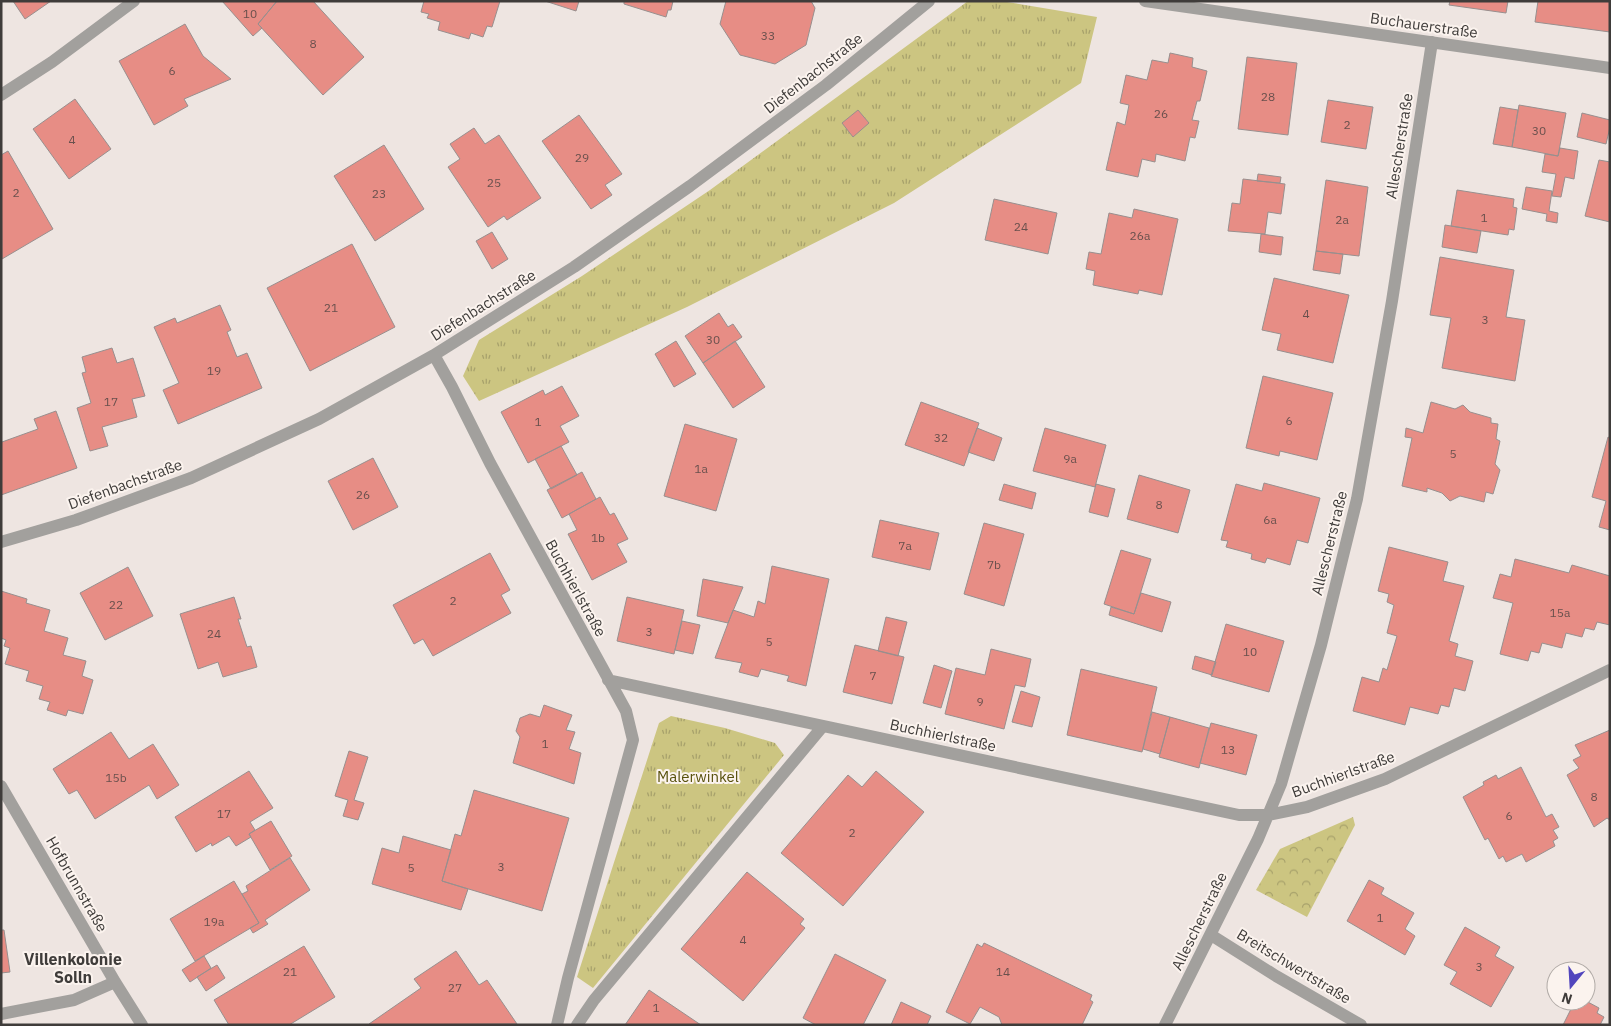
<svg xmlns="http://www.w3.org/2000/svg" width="1611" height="1026" font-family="'IBM Plex Sans',sans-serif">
	<defs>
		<pattern id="grass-tufts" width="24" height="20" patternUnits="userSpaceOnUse" patternTransform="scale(1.25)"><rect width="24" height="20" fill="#ccc581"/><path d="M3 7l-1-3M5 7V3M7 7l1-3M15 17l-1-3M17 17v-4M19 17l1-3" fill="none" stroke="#a7a16b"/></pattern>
		<pattern id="forest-crowns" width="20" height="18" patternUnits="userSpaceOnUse" patternTransform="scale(1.25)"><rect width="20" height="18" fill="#ccc581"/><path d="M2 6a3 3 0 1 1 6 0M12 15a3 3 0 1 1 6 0" fill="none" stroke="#a7a16b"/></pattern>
	</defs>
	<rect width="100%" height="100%" fill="#eee5e1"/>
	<path fill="url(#grass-tufts)" d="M 968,1 L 1001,1 L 1097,17 L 1081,83 L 894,203 L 687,307 L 479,401 L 463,376 L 479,340 L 582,276 L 710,190 Z
		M 671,716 L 725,728 L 775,743 L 784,755 L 593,988 L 577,977 L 659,723 Z"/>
	<path fill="url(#forest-crowns)" d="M 1353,817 L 1355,825 L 1307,917 L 1256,890 L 1280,849 Z"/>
	<path fill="#e78d85" stroke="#988f8e" d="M 13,1 L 51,1 L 25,19 Z
		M 222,1 L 277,1 L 258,24 L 262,28 L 253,36 Z
		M 277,1 L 313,1 L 364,57 L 323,95 L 258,24 Z
		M 424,1 L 500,1 L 492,27 L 487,26 L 483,37 L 471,33 L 469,39 L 438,30 L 440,22 L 427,18 L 429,14 L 421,12 Z
		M 545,1 L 579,1 L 576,11 Z
		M 624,1 L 673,1 L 671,10 L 668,10 L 666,17 L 624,4 Z
		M 726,1 L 811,1 L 815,8 L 806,45 L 775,64 L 740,55 L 720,24 Z
		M 1450,1 L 1508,1 L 1506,13 L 1449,5 Z
		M 1538,1 L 1610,1 L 1610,32 L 1535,22 Z
		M 185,24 L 203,56 L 231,79 L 184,99 L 188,106 L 154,125 L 119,61 Z
		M 1170,53 L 1193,58 L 1192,67 L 1207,71 L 1200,101 L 1197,101 L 1192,120 L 1199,121 L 1195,138 L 1190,137 L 1185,161 L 1156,154 L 1155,162 L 1142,159 L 1138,177 L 1106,170 L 1117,122 L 1125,125 L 1129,105 L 1120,103 L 1126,75 L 1147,80 L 1152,60 L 1168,63 Z
		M 1247,57 L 1297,63 L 1288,135 L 1238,129 Z
		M 75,99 L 111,149 L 69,179 L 33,129 Z
		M 1328,100 L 1373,107 L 1366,149 L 1321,142 Z
		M 1519,105 L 1566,113 L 1558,156 L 1512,147 Z
		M 1500,107 L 1518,110 L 1512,147 L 1493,144 Z
		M 858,110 L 869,123 L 853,137 L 842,123 Z
		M 1582,113 L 1610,120 L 1610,127 L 1606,144 L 1577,137 Z
		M 579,115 L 622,174 L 605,185 L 612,195 L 591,209 L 542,141 Z
		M 474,128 L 485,144 L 499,135 L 541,198 L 507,220 L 504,216 L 488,227 L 448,167 L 460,159 L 450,144 Z
		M 384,145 L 424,209 L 375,241 L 334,176 Z
		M 1560,148 L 1578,151 L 1574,179 L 1565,177 L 1561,197 L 1552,196 L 1556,174 L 1542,172 L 1545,154 L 1558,156 Z
		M 8,151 L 53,229 L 2,259 L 1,155 Z
		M 1599,160 L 1610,162 L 1610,222 L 1585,216 Z
		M 1258,174 L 1281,177 L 1280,183 L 1257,181 Z
		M 1243,179 L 1285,184 L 1281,214 L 1268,212 L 1265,234 L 1228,231 L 1232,203 L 1240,204 Z
		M 1326,180 L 1368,187 L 1359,256 L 1316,251 Z
		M 1526,187 L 1552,191 L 1549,211 L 1558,213 L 1557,223 L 1546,221 L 1547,214 L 1522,209 Z
		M 1457,190 L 1514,199 L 1513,207 L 1517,208 L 1514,230 L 1509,229 L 1508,235 L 1451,226 Z
		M 994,199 L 1057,213 L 1048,254 L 985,240 Z
		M 1134,209 L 1178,219 L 1162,295 L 1139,290 L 1138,294 L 1093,285 L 1095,271 L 1086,269 L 1089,252 L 1101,254 L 1109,213 L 1132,218 Z
		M 1445,225 L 1481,231 L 1477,253 L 1442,247 Z
		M 492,232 L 508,259 L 492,269 L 476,241 Z
		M 1261,234 L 1283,237 L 1281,255 L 1259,252 Z
		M 352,244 L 395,327 L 310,371 L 267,288 Z
		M 1316,251 L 1343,254 L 1340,274 L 1313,270 Z
		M 1440,257 L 1514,270 L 1506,317 L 1525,320 L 1515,381 L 1442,368 L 1451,318 L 1430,315 Z
		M 1274,278 L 1349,295 L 1333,363 L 1277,350 L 1281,334 L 1262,330 Z
		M 220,305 L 231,330 L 227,332 L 237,357 L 247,353 L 262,388 L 178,424 L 163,390 L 179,383 L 154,327 L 175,318 L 177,323 Z
		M 719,313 L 728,327 L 733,324 L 742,337 L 703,363 L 685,336 Z
		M 676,341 L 696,374 L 674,387 L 655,354 Z
		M 735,341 L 765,387 L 733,408 L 703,363 Z
		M 112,348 L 117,363 L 133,358 L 145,396 L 132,399 L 137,417 L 102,427 L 108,446 L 90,451 L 77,408 L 91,403 L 82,373 L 86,372 L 82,357 Z
		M 1263,376 L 1333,393 L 1317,460 L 1280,451 L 1279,456 L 1246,448 Z
		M 562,386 L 579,416 L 560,426 L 569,442 L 528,463 L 501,412 L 543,390 L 545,395 Z
		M 921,402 L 979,423 L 964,466 L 905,445 Z
		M 1431,402 L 1455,409 L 1463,405 L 1470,412 L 1491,418 L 1491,423 L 1498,424 L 1496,439 L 1500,441 L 1495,464 L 1500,470 L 1493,494 L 1486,492 L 1484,502 L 1460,496 L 1450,501 L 1442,493 L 1427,488 L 1427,492 L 1402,486 L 1412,438 L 1405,437 L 1406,428 L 1423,433 Z
		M 56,411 L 77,468 L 1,495 L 1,441 L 2,442 L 38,429 L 34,419 Z
		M 685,424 L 737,439 L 716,511 L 664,496 Z
		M 977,428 L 1002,438 L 994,461 L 968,452 Z
		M 1045,428 L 1106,445 L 1095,487 L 1033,471 Z
		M 1608,437 L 1610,438 L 1610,530 L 1599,527 L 1606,501 L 1592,497 Z
		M 561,446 L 577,475 L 551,489 L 535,459 Z
		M 373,458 L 398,507 L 353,530 L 328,481 Z
		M 582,472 L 596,499 L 562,518 L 547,490 Z
		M 1139,475 L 1190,490 L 1178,533 L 1127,519 Z
		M 1264,483 L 1320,498 L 1308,543 L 1297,540 L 1290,565 L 1267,558 L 1265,563 L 1251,559 L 1252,554 L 1226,547 L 1228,541 L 1221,540 L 1236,484 L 1262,491 Z
		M 1004,484 L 1036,493 L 1032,509 L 999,500 Z
		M 1096,484 L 1115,489 L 1108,517 L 1089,512 Z
		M 600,497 L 610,515 L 614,513 L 628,539 L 617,544 L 627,562 L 592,580 L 568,534 L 577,530 L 569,514 Z
		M 880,520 L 939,533 L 930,570 L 872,557 Z
		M 984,523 L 1024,534 L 1004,606 L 964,594 Z
		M 1389,547 L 1448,562 L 1443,581 L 1464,586 L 1449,641 L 1458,644 L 1455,656 L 1473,661 L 1465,691 L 1454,688 L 1449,707 L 1441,705 L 1438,714 L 1410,707 L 1405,725 L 1353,711 L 1362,677 L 1379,682 L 1383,668 L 1387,670 L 1397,636 L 1387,633 L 1394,605 L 1387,602 L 1389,594 L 1378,591 Z
		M 1121,550 L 1151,559 L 1134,614 L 1104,604 Z
		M 490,553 L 510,590 L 501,595 L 511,613 L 433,656 L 423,639 L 414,644 L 393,605 Z
		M 1515,559 L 1569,573 L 1572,565 L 1610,576 L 1610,625 L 1597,622 L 1594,630 L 1585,628 L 1582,637 L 1566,633 L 1562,648 L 1542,643 L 1539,653 L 1531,651 L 1528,661 L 1500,654 L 1513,603 L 1493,598 L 1500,574 L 1511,577 Z
		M 772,566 L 829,579 L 806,686 L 787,681 L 789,676 L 761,669 L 758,677 L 739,672 L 742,663 L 715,658 L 733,610 L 754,617 L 758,601 L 765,604 Z
		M 128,567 L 153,616 L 105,640 L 80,593 Z
		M 703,579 L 743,587 L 728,623 L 697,616 Z
		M 1,591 L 27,599 L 26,603 L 50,610 L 44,631 L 68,638 L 63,655 L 86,661 L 82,676 L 93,680 L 83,714 L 68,710 L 66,716 L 47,710 L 50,702 L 39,699 L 43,686 L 26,681 L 29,671 L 5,664 L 10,648 L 4,646 L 6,640 L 1,638 Z
		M 1141,593 L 1171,602 L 1162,632 L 1109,615 L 1111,607 L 1134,614 Z
		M 234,597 L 241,619 L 238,619 L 247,647 L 251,646 L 257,667 L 223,677 L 218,662 L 198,669 L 180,614 Z
		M 627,597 L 684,610 L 674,654 L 617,641 Z
		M 886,617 L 907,622 L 898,656 L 878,651 Z
		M 682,621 L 700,625 L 693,654 L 675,650 Z
		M 1226,624 L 1284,641 L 1269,692 L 1211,676 Z
		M 855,645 L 904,657 L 892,704 L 843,692 Z
		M 991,649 L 1031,659 L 1025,687 L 1015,685 L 1004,729 L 945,714 L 956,668 L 985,675 Z
		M 1195,656 L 1216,662 L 1212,675 L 1192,669 Z
		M 934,665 L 952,671 L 941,708 L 923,703 Z
		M 1081,669 L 1157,687 L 1142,752 L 1067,735 Z
		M 1021,691 L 1040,697 L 1032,727 L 1012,722 Z
		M 544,705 L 572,715 L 566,730 L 575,732 L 569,749 L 581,753 L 574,784 L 513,763 L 520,737 L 516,731 L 520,718 L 530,714 L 540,717 Z
		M 1152,712 L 1170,717 L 1160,754 L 1143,749 Z
		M 1170,717 L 1209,728 L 1199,768 L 1159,757 Z
		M 1211,723 L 1257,735 L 1246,775 L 1200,763 Z
		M 1610,730 L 1610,820 L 1607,818 L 1594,827 L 1567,775 L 1579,768 L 1573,760 L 1581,756 L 1575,745 Z
		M 111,732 L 129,759 L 153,744 L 179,785 L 157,799 L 149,785 L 95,819 L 77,790 L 69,794 L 53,769 Z
		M 349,751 L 368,757 L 354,800 L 364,803 L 358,820 L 343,816 L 348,800 L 335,796 Z
		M 1521,767 L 1546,817 L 1552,814 L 1559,827 L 1553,830 L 1558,838 L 1553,841 L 1555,846 L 1526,862 L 1522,854 L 1506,862 L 1503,856 L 1499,859 L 1488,838 L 1485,840 L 1463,797 L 1484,785 L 1483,782 L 1496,775 L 1498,779 Z
		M 249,771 L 273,808 L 250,822 L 255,830 L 249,834 L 251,837 L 236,846 L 229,836 L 212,846 L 211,843 L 196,852 L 175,817 Z
		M 876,771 L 924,812 L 843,906 L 781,853 L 848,775 L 862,787 Z
		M 474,790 L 569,818 L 542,911 L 442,881 L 455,834 L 461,836 Z
		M 271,821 L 292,856 L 270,870 L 249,834 Z
		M 403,836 L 451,850 L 442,881 L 468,889 L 461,910 L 372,884 L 382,848 L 399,853 Z
		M 290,858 L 310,890 L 265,920 L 268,924 L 253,933 L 250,928 L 259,923 L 242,894 L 248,891 L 246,886 Z
		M 747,872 L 804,919 L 800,924 L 805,928 L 743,1001 L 681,949 Z
		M 1369,880 L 1384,888 L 1381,894 L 1414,913 L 1405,929 L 1415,936 L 1405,955 L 1347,921 Z
		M 234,881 L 259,923 L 195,961 L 170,919 Z
		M 1465,927 L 1500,947 L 1495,956 L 1514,967 L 1491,1007 L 1450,984 L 1457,972 L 1444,965 Z
		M 1,930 L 4,930 L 10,972 L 1,973 Z
		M 984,943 L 1092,995 L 1090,1000 L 1093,1002 L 1082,1025 L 1002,1025 L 999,1017 L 980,1007 L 970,1024 L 946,1012 L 977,944 L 982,947 Z
		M 304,946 L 335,997 L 289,1025 L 229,1025 L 214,1000 Z
		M 456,951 L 479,985 L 487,980 L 517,1024 L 370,1025 L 369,1024 L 421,988 L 414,979 Z
		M 835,954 L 886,980 L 863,1025 L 816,1025 L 803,1018 Z
		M 204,956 L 211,968 L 190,982 L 182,970 Z
		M 217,965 L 225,978 L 206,991 L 197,977 Z
		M 649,990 L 701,1025 L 625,1025 Z
		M 1575,1001 L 1586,1001 L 1599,1008 L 1597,1013 L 1604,1017 L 1600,1025 L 1563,1025 Z
		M 901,1002 L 931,1016 L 927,1025 L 891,1025 Z"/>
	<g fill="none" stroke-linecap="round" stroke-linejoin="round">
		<path stroke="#a2a09d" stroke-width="12" d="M 1145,1 L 1610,68
			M 1,95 L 52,62 L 134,1
			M 434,355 L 452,387 L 490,463 L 626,711 L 633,740 L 568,978 L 557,1025
			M 1,542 L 76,520 L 191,478 L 319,419 L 434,355 L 574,267 L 690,186 L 826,85 L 929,1
			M 608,680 L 1239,815 L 1268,815 L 1307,807 L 1385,779 L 1610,670
			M 1,786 L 115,982 L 142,1025
			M 1211,935 L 1276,976 L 1361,1025
			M 1,1014 L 74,1000 L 115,982
			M 577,1025 L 594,1000 L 823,726
			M 1165,1025 L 1258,839 L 1281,784 L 1321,645 L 1357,499 L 1392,301 L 1432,42"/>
	</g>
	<g text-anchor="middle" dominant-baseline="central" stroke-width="4" stroke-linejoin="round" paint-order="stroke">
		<g font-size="12" fill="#69504d">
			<text x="250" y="13">10</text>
			<text x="768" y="35">33</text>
			<text x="313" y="43">8</text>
			<text x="172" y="70">6</text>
			<text x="1268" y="96">28</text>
			<text x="1161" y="113">26</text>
			<text x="1347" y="124">2</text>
			<text x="1539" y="130">30</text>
			<text x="72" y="139">4</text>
			<text x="582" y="157">29</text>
			<text x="494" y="182">25</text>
			<text x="16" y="192">2</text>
			<text x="379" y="193">23</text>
			<text x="1484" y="217">1</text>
			<text x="1342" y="219">2a</text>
			<text x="1021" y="226">24</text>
			<text x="1140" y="235">26a</text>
			<text x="331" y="307">21</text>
			<text x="1306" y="313">4</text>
			<text x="1485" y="319">3</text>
			<text x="713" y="339">30</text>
			<text x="214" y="370">19</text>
			<text x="111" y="401">17</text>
			<text x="1289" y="420">6</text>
			<text x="538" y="421">1</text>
			<text x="941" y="437">32</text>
			<text x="1453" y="453">5</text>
			<text x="1070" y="458">9a</text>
			<text x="701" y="468">1a</text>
			<text x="363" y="494">26</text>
			<text x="1159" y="504">8</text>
			<text x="1270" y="519">6a</text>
			<text x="598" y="537">1b</text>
			<text x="905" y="545">7a</text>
			<text x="994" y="564">7b</text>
			<text x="453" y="600">2</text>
			<text x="116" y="604">22</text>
			<text x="1560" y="612">15a</text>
			<text x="649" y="631">3</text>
			<text x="214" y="633">24</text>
			<text x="769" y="641">5</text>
			<text x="1250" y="651">10</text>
			<text x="873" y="675">7</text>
			<text x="980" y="701">9</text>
			<text x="545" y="743">1</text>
			<text x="1228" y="749">13</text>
			<text x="116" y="777">15b</text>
			<text x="1594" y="796">8</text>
			<text x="224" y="813">17</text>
			<text x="1509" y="815">6</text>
			<text x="852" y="832">2</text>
			<text x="501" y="866">3</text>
			<text x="411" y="867">5</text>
			<text x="1380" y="917">1</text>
			<text x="214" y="921">19a</text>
			<text x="743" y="939">4</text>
			<text x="1479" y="966">3</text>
			<text x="290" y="971">21</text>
			<text x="1003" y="971">14</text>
			<text x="455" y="987">27</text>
			<text x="656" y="1007">1</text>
		</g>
		<g font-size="15" fill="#3f3c3a" stroke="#fbf3ee">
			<text transform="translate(1424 25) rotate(8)">Buchauerstraße</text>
			<text transform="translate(813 73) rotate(-38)">Diefenbachstraße</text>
			<text transform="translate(1399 146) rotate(-81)">Allescherstraße</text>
			<text transform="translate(483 305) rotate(-32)">Diefenbachstraße</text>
			<text transform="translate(125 484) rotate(-20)">Diefenbachstraße</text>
			<text transform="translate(1329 543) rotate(-76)">Allescherstraße</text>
			<text transform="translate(576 588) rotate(61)">Buchhierlstraße</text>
			<text transform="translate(943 735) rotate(12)">Buchhierlstraße</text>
			<text transform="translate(1343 774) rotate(-20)">Buchhierlstraße</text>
			<text transform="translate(77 884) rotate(60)">Hofbrunnstraße</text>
			<text transform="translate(1199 921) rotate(-64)">Allescherstraße</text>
			<text transform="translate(1294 966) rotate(31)">Breitschwertstraße</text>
		</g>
		<g font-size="15" fill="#58510d" stroke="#fbf3ee">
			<text x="698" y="776">Malerwinkel</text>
		</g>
		<g font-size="16" font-weight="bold" fill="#3f3c3a" stroke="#fbf3ee">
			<text x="73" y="959">Villenkolonie<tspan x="73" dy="18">Solln</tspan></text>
		</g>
	</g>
	<rect width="1611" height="1026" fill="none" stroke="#3f3c3a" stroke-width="5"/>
	<g transform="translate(1571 986) rotate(198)"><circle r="24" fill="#fbf3ee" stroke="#b0aaa6"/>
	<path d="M0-4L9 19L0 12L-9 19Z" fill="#5145bd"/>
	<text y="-8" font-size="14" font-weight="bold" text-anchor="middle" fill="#3f3c3a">N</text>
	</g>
</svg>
